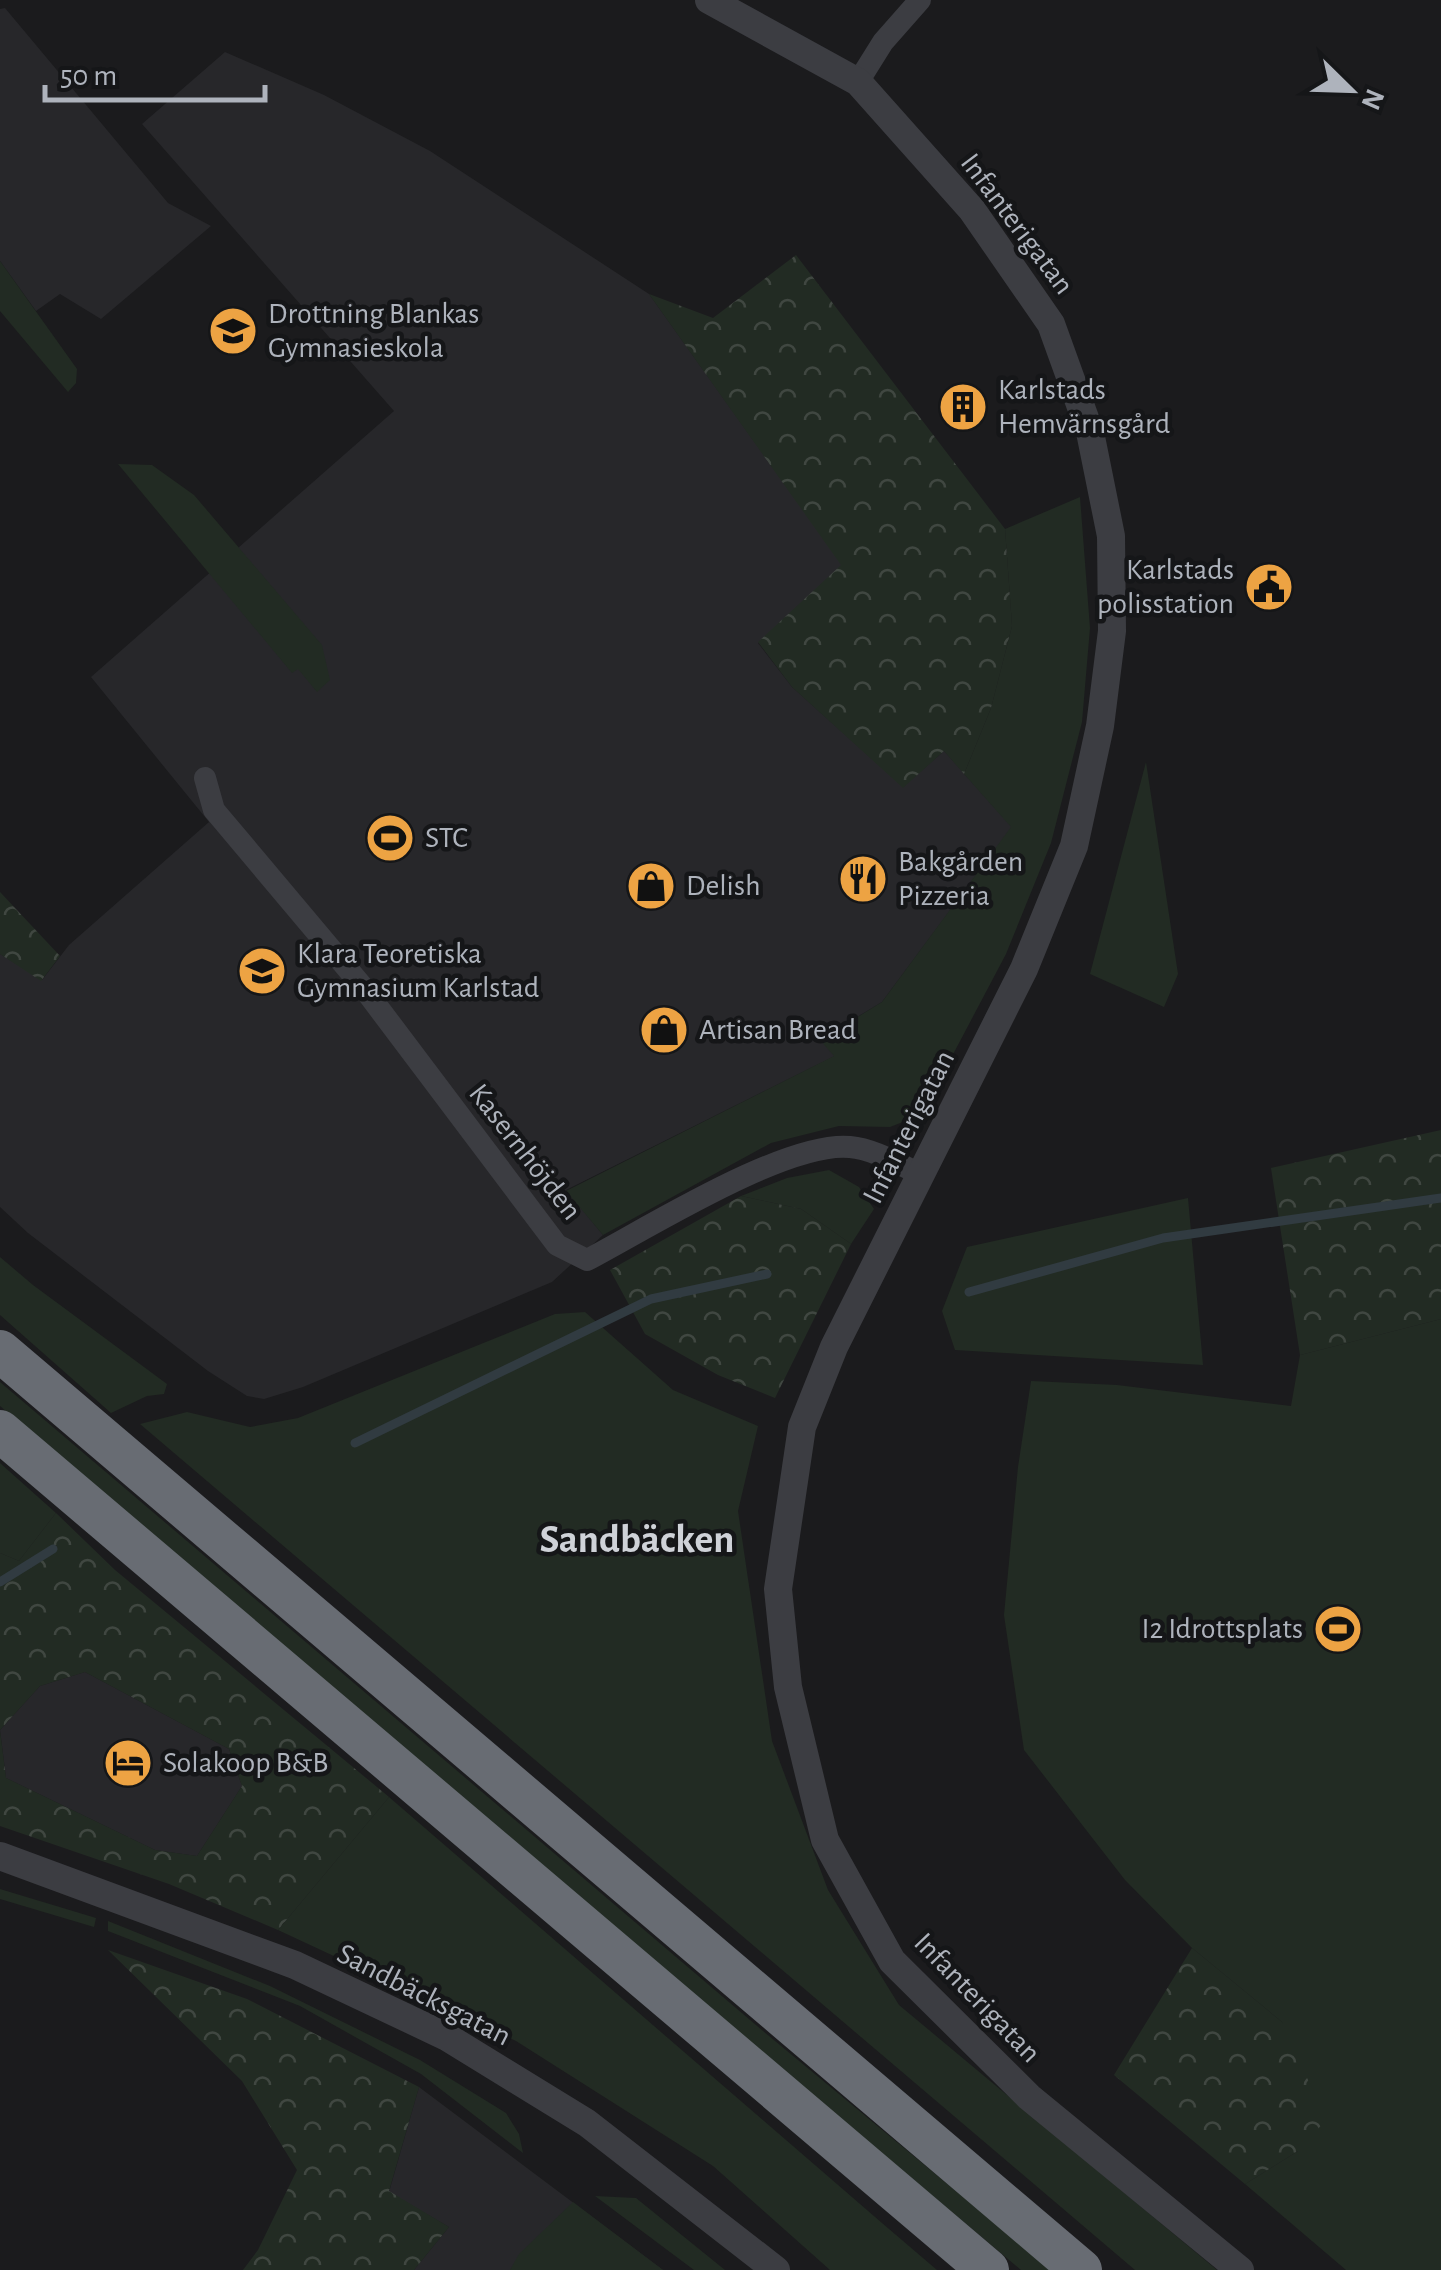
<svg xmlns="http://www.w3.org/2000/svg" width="1441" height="2270" font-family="'Alegreya Sans',sans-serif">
	<defs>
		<pattern id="forest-crowns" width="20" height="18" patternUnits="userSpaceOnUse" patternTransform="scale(2.5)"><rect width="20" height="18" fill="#222b23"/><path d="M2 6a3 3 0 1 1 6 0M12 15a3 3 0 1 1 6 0" fill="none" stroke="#404741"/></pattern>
	</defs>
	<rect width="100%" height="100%" fill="#1b1b1d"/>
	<path fill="#27272a" d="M 5,8 L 168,203 L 211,226 L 101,319 L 60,294 L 36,311 L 0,261 L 0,9 Z
		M 225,52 L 324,95 L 430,151 L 649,294 L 842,565 L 758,643 L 792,687 L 903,787 L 944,751 L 1012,827 L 882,1002 L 821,1039 L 835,1056 L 566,1190 L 603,1235 L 552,1282 L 303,1387 L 264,1399 L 247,1396 L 208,1371 L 28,1233 L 0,1207 L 0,954 L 42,980 L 69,945 L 209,822 L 91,677 L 394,411 L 142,124 Z
		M 85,1672 L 229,1749 L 242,1786 L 197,1856 L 155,1850 L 6,1778 L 0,1730 L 40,1686 Z
		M 419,2087 L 663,2270 L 414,2270 L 449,2227 L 389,2192 Z"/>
	<path fill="#222b23" d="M 0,261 L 77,369 L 76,383 L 68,392 L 0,311 Z
		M 118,464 L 152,465 L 194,495 L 322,645 L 330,680 L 317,692 L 298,669 L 292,673 Z
		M 1080,497 L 1090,628 L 1082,722 L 1051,843 L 1006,954 L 921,1115 L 890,1127 L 839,1126 L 771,1143 L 603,1235 L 566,1191 L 834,1056 L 820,1040 L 882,1002 L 1011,827 L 964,774 L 991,708 L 1012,626 L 1005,529 Z
		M 1146,762 L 1178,974 L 1164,1007 L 1090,974 Z
		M 829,1170 L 859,1187 L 874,1209 L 851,1244 L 801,1209 L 741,1196 L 787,1178 Z
		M 1188,1198 L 1203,1365 L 955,1350 L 942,1311 L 967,1247 Z
		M 0,1257 L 33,1285 L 167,1384 L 164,1394 L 147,1396 L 111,1413 L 0,1315 Z
		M 585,1312 L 673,1390 L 758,1426 L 738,1511 L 772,1741 L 828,1890 L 899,2005 L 1217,2270 L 1135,2270 L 140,1424 L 187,1412 L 250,1427 L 298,1418 L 555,1314 Z
		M 1441,1319 L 1441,2270 L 1346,2270 L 1245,2184 L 1298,2151 L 1282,2022 L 1192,1948 L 1125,1880 L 1024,1750 L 1004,1615 L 1018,1467 L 1031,1381 L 1117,1385 L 1291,1406 L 1300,1355 Z
		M 0,1382 L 763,2031 L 1051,2270 L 1021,2270 L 283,1652 L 0,1406 Z
		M 0,1463 L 56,1513 L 19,1561 L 0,1553 Z
		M 389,1797 L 882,2223 L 937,2270 L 830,2270 L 713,2166 L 516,2041 L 278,1930 Z
		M 0,1889 L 96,1918 L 94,1927 L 0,1899 Z
		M 108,1921 L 270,1986 L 420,2060 L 506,2113 L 519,2134 L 523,2153 L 421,2074 L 300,2006 L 108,1931 Z
		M 595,2196 L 636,2198 L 725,2270 L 694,2270 Z
		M 573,2202 L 663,2270 L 510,2270 L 519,2254 Z"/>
	<path fill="url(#forest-crowns)" d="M 796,255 L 1005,529 L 1012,626 L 991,708 L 964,774 L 944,751 L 903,788 L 792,687 L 758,642 L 841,565 L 649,294 L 713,318 Z
		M 0,892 L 60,956 L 41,981 L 0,954 Z
		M 1441,1130 L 1441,1319 L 1300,1355 L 1271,1168 Z
		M 741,1196 L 801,1209 L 851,1244 L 775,1398 L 718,1375 L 645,1334 L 610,1270 Z
		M 56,1513 L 115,1570 L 389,1797 L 278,1930 L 169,1884 L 0,1826 L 0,1731 L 6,1778 L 155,1850 L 197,1856 L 242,1786 L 229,1749 L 85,1672 L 40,1686 L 0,1730 L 0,1553 L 19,1561 Z
		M 1192,1948 L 1282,2022 L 1326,2120 L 1298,2151 L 1245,2184 L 1114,2075 Z
		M 108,1950 L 247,1999 L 419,2087 L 389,2191 L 449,2227 L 414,2270 L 243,2270 L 258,2250 L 297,2170 L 242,2081 Z"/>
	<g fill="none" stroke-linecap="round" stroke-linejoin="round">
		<path stroke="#313b41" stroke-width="9" d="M 969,1292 L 1163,1238 L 1441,1198
			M 355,1443 L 651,1299 L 767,1274
			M 0,1582 L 53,1549"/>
		<path stroke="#3c3d42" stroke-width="22" d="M 858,82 L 883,42 L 920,0
			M 205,778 L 214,810 L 362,986 L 557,1245 L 587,1260 C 648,1228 786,1141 850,1147 C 874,1149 900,1165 922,1175"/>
		<path stroke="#3c3d42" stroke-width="28" d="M 709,0 L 858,82 L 972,210 L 1051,324 L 1090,432 L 1111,536 L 1112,631 L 1100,726 L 1074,846 L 1024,969 L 834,1347 L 802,1427 L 778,1589 L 788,1687 L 825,1840 L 892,1961 L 1029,2097 L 1240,2270
			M 0,1856 L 295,1965 L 447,2037 L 587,2123 L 776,2270"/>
		<path stroke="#686c73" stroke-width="42" d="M 0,1351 L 1081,2270
			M 0,1431 L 988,2270"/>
	</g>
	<defs>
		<g id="school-disc" transform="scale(2.5)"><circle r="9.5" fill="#eda343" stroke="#151618"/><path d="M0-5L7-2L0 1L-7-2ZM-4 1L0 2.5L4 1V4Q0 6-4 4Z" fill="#111"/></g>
		<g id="building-disc" transform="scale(2.5)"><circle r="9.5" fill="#eda343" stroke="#151618"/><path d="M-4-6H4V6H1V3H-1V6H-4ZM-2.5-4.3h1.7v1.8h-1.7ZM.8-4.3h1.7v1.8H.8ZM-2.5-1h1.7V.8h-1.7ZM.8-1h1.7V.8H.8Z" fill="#111"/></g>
		<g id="civic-disc" transform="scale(2.5)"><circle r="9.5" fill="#eda343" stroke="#151618"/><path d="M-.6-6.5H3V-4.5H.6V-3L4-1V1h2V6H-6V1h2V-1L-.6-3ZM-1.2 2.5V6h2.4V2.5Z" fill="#111"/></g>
		<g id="stadium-disc" transform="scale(2.5)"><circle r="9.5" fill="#eda343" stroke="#151618"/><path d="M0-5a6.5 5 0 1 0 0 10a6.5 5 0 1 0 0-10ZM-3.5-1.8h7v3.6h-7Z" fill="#111"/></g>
		<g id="restaurant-disc" transform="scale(2.5)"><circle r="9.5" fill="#eda343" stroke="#151618"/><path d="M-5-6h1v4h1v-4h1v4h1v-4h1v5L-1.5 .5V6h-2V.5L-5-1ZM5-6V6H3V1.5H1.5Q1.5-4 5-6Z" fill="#111"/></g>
		<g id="shop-disc" transform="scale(2.5)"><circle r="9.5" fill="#eda343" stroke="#151618"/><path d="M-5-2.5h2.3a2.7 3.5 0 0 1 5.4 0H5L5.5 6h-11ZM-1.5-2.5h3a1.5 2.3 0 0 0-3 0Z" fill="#111"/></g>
		<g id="hotel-disc" transform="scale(2.5)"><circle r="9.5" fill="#eda343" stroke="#151618"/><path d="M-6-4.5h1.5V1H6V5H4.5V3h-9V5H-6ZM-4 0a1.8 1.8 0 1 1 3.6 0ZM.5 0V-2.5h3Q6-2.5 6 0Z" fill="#111"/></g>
	</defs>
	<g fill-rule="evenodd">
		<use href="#school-disc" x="233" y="331"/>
		<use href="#building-disc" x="963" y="407"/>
		<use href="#civic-disc" x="1269" y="587"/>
		<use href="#stadium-disc" x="390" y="838"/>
		<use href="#restaurant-disc" x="863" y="879"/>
		<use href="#shop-disc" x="651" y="886"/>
		<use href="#school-disc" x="262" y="971"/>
		<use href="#shop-disc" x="664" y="1030"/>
		<use href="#stadium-disc" x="1338" y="1629"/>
		<use href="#hotel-disc" x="128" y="1763"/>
	</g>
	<g text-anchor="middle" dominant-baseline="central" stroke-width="9" stroke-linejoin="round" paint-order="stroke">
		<g font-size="30" fill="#aeb3bc" stroke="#151618">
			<text transform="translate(1017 224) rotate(53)">Infanterigatan</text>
			<text transform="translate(909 1127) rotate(-63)">Infanterigatan</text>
			<text transform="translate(525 1152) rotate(52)">Kasernhöjden</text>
			<text transform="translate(424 1995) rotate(27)">Sandbäcksgatan</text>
			<text transform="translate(977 1998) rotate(46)">Infanterigatan</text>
		</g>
		<g font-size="30" fill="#aeb3bc" stroke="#151618" text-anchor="start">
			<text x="268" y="314">Drottning Blankas<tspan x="268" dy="34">Gymnasieskola</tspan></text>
			<text x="998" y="390">Karlstads<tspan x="998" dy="34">Hemvärnsgård</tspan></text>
			<text x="1234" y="570" text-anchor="end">Karlstads<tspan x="1234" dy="34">polisstation</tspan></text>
			<text x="425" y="838">STC</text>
			<text x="898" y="862">Bakgården<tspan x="898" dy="34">Pizzeria</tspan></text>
			<text x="686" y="886">Delish</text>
			<text x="297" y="954">Klara Teoretiska<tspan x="297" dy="34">Gymnasium Karlstad</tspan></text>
			<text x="699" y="1030">Artisan Bread</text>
			<text x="1303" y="1629" text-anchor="end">I2 Idrottsplats</text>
			<text x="163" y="1763">Solakoop B&amp;B</text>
		</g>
		<g font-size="40" font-weight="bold" fill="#cfd2d8" stroke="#151618">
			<text x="637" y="1540">Sandbäcken</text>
		</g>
	</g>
	<g transform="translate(1351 90) rotate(113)" stroke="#151618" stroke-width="8" paint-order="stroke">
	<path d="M0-8L18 38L0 25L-18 38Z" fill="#aeb3bc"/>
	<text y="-15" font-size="28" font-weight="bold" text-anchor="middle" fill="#aeb3bc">N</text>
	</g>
	<path d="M45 85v15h220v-15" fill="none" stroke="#aeb3bc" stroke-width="5"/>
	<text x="60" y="85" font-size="30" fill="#aeb3bc" stroke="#151618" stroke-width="8" paint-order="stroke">50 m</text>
</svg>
